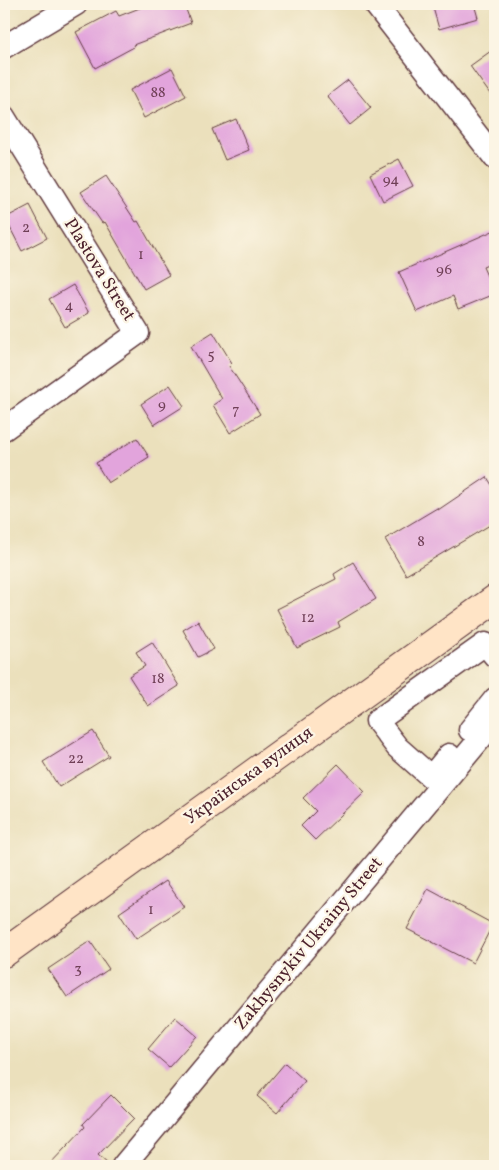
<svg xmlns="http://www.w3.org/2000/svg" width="499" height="1170" font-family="Vollkorn,serif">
	<rect width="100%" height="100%" fill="#fcf5e5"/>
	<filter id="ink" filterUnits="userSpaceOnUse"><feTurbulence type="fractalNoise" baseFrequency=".02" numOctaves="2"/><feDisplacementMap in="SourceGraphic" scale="10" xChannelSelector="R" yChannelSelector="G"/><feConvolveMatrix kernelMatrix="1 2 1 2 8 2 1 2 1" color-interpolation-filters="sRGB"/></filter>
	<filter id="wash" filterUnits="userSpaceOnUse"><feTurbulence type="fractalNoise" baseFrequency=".0096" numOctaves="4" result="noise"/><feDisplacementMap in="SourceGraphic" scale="20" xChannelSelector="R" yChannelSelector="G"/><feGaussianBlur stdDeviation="1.12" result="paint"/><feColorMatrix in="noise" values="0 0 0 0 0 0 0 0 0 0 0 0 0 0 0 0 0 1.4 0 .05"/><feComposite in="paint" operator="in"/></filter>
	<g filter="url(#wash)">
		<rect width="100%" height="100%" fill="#ebe0bc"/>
		<g id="blocks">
			<path fill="#e2a4dc" d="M 150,4 L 184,4 L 191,23 L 133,45 L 134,47 L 95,68 L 76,32 L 116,11 L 119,16 Z
				M 432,4 L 474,4 L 478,18 L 439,29 Z
				M 495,48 L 495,101 L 470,66 Z
				M 172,68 L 186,96 L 144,118 L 130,90 Z
				M 348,80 L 371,108 L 350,125 L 327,96 Z
				M 236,119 L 249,150 L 225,160 L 212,129 Z
				M 399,159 L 413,186 L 383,201 L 370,174 Z
				M 106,176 L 136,222 L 138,221 L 169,275 L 144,289 L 105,222 L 102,223 L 81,192 Z
				M 30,205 L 47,238 L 22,251 L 5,218 Z
				M 495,230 L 495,262 L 483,267 L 495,294 L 458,309 L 453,296 L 417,312 L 399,272 Z
				M 73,285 L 89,313 L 65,327 L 49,299 Z
				M 213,332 L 232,363 L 229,366 L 260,414 L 230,433 L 213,405 L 222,399 L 191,346 Z
				M 170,385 L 184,406 L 154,425 L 141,404 Z
				M 137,438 L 149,457 L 108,483 L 96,463 Z
				M 487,477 L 495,490 L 495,522 L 406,575 L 385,539 L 437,508 L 438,510 Z
				M 353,562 L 376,599 L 338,622 L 340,627 L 297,648 L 277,609 L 336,579 L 334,574 Z
				M 198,621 L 214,649 L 198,657 L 183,630 Z
				M 152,642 L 179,686 L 148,706 L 129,676 L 145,666 L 136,652 Z
				M 93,731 L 109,756 L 59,787 L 43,762 Z
				M 338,764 L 365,792 L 315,840 L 301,826 L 316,811 L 303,798 Z
				M 166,881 L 184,907 L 136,939 L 119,913 Z
				M 428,889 L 493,924 L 473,963 L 407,929 Z
				M 90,941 L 109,969 L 67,997 L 48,969 Z
				M 175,1017 L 197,1036 L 169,1067 L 148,1049 Z
				M 285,1063 L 305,1081 L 277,1113 L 257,1096 Z
				M 111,1095 L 134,1118 L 98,1155 L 110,1166 L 48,1166 L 85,1127 L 83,1124 Z"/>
		</g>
	</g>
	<g filter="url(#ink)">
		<use href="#blocks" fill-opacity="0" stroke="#623c41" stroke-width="1"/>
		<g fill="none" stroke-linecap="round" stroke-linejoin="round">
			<g stroke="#623c41" stroke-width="25">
				<path id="street" d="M 375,4 L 495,158
					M 4,47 L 76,4
					M 4,117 L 138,333 L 4,429
					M 470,730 L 495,699
					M 449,755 L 431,777 L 397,747 L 377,721 L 485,644 L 495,656
					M 123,1166 L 495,721"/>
			</g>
			<g stroke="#623c41" stroke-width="30">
				<path id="secondary" d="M 4,953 L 495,599"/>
			</g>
			<use href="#street" stroke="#fff" stroke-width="22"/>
			<use href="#secondary" stroke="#ffe4c6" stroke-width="28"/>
		</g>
	</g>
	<g text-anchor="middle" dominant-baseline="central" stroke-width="4.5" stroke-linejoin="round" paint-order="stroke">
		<g font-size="15" fill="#704057">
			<text x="158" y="93">88</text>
			<text x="391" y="180">94</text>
			<text x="26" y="228">2</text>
			<text x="141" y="255">1</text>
			<text x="444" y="270">96</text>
			<text x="69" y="306">4</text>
			<text x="211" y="355">5</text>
			<text x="162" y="405">9</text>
			<text x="236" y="410">7</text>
			<text x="421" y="542">8</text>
			<text x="308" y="618">12</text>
			<text x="158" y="679">18</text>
			<text x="76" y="759">22</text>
			<text x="151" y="910">1</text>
			<text x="78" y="969">3</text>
		</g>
		<g font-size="18" fill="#4a1f2b" stroke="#fcf5e5">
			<text transform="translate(99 270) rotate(58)">Plastova Street</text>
			<text transform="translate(249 776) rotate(-36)">Українська вулиця</text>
			<text transform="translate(309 944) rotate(-50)">Zakhysnykiv Ukrainy Street</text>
		</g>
	</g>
	<rect width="499" height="1170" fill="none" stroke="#fcf5e5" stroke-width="20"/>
</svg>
